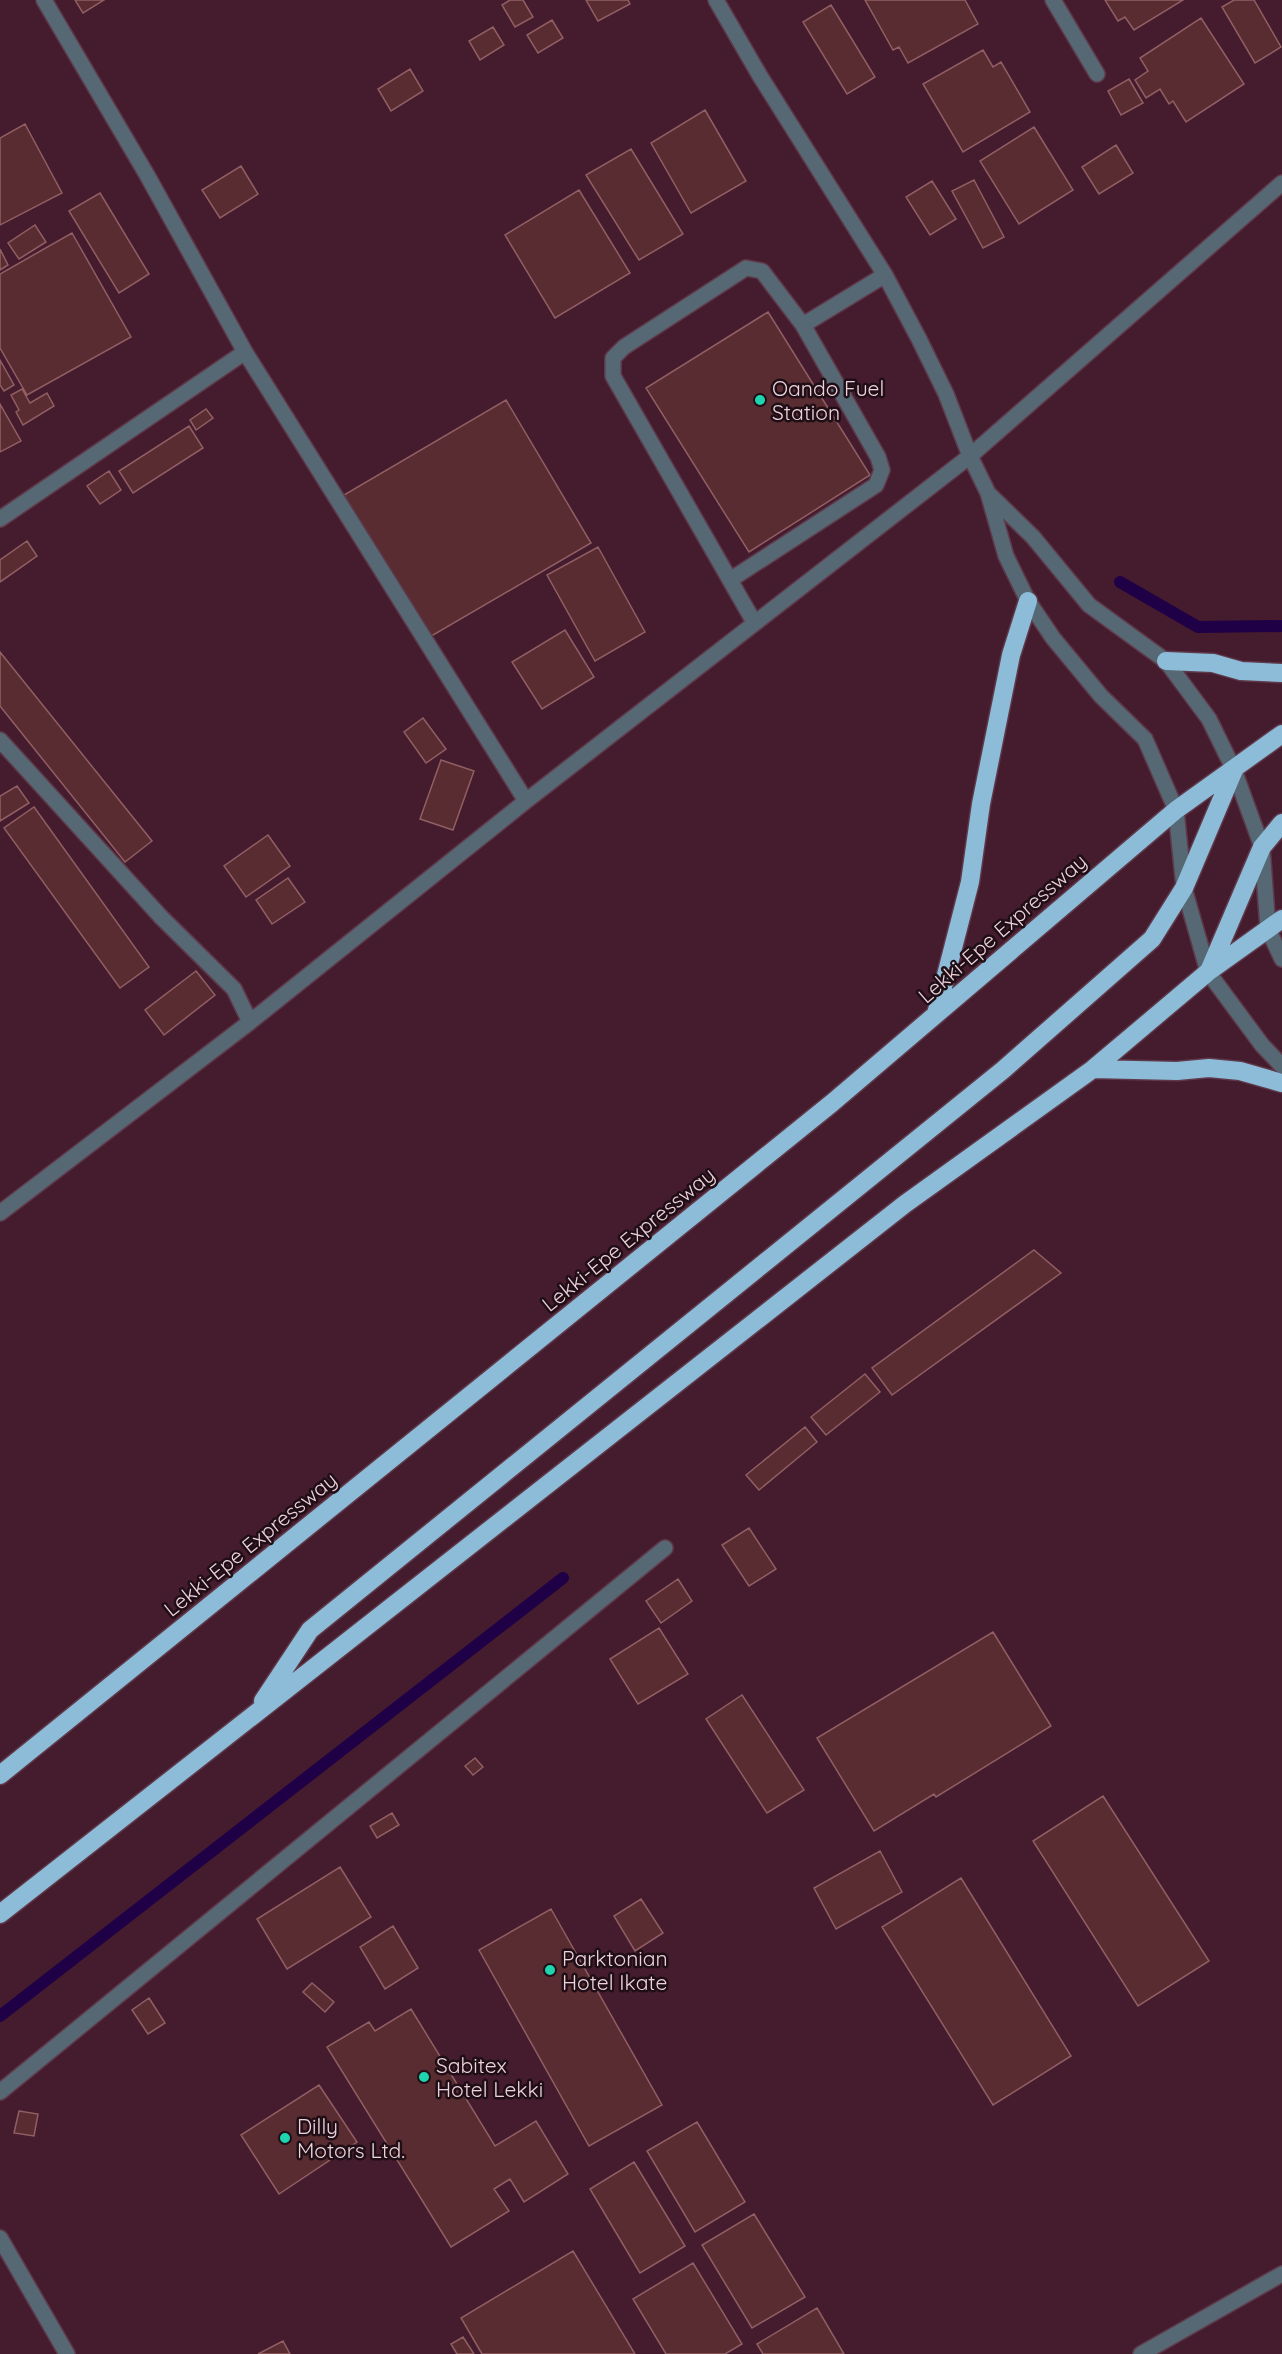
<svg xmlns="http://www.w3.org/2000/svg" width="1282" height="2354" font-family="Quicksand,sans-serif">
	<rect width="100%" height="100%" fill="#441c2e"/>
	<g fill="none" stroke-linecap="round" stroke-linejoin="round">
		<path stroke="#1f0047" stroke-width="12" d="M 1120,582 L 1198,627 L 1282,626
			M 0,2016 L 563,1578"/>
	</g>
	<path fill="#582c31" stroke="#915f63" stroke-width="1.5" d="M 75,0 L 104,0 L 83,13 Z
		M 510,0 L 523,0 L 533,17 L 515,27 L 502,5 Z
		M 586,0 L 628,0 L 630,4 L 598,21 Z
		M 865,0 L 965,0 L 978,24 L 908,63 L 899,47 L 893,50 Z
		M 1105,0 L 1183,0 L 1134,30 L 1125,17 L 1118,21 Z
		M 1234,0 L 1254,0 L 1281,47 L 1255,63 L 1222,7 Z
		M 831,5 L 875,77 L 847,94 L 803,22 Z
		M 1201,18 L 1244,84 L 1186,122 L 1173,101 L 1169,104 L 1160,89 L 1146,98 L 1135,80 L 1148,71 L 1140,58 Z
		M 552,20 L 563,38 L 538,53 L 527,35 Z
		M 493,27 L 504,45 L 480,60 L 469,41 Z
		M 983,50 L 993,67 L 1001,62 L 1030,112 L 963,152 L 923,84 Z
		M 410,69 L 423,91 L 391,111 L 378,89 Z
		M 1129,79 L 1143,103 L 1121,115 L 1108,91 Z
		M 705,110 L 746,181 L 691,213 L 651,143 Z
		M 25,124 L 62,193 L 0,225 L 0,138 Z
		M 1034,127 L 1073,190 L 1019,224 L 980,161 Z
		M 1116,145 L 1133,173 L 1099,194 L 1082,167 Z
		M 631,149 L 683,234 L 639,260 L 586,175 Z
		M 241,166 L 258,194 L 220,218 L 202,190 Z
		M 974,180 L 1004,237 L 983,248 L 952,191 Z
		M 932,181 L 956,219 L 930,235 L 906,197 Z
		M 579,190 L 630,273 L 555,318 L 505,235 Z
		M 100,193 L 149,274 L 119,293 L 69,211 Z
		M 35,225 L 46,242 L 19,259 L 8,243 Z
		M 72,233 L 131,337 L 27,395 L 0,348 L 0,274 Z
		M 0,249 L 8,265 L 0,270 Z
		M 768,312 L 870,475 L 749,552 L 646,388 Z
		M 0,360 L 14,385 L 4,391 L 0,385 Z
		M 22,389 L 30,403 L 47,393 L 54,406 L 23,425 L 16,412 L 19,410 L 11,395 Z
		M 506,400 L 591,543 L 428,638 L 344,495 Z
		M 0,404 L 21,441 L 0,452 Z
		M 206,409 L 213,418 L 196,430 L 190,420 Z
		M 189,426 L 203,448 L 133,493 L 119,471 Z
		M 109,471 L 121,490 L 100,504 L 87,486 Z
		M 27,541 L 37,556 L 0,582 L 0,560 Z
		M 598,547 L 645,632 L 595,661 L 547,575 Z
		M 565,630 L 594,677 L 542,709 L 512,662 Z
		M 0,652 L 152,841 L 125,862 L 0,706 Z
		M 423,718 L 446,749 L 426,763 L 404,732 Z
		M 441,760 L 474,771 L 453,830 L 420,819 Z
		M 17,786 L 29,803 L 0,821 L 0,796 Z
		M 34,807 L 149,967 L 120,988 L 4,828 Z
		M 268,835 L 290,866 L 246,897 L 224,866 Z
		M 288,878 L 305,902 L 272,924 L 256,900 Z
		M 196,971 L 215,995 L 164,1035 L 145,1010 Z
		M 1034,1250 L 1061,1273 L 892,1395 L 872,1368 Z
		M 865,1374 L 880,1392 L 826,1435 L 811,1417 Z
		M 805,1427 L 817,1442 L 759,1490 L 746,1475 Z
		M 749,1528 L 776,1569 L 749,1586 L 722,1545 Z
		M 678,1579 L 692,1601 L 661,1623 L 646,1601 Z
		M 659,1628 L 688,1674 L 638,1704 L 610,1659 Z
		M 993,1632 L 1051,1726 L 936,1797 L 934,1794 L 874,1831 L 817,1738 Z
		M 742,1695 L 804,1790 L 767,1813 L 706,1719 Z
		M 475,1758 L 483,1767 L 473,1775 L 465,1766 Z
		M 1103,1796 L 1209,1961 L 1138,2006 L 1033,1841 Z
		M 392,1813 L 399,1825 L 377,1838 L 370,1826 Z
		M 880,1851 L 902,1892 L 836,1929 L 814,1888 Z
		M 340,1867 L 371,1917 L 287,1969 L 257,1919 Z
		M 961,1878 L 1071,2056 L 993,2105 L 882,1927 Z
		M 641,1899 L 663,1933 L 635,1951 L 614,1916 Z
		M 551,1909 L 662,2105 L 589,2146 L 479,1950 Z
		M 393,1926 L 418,1968 L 385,1989 L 360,1947 Z
		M 312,1983 L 334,2002 L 325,2012 L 303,1992 Z
		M 149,1998 L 165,2023 L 148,2034 L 132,2010 Z
		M 411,2009 L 495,2146 L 536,2121 L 568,2174 L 524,2202 L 510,2179 L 494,2189 L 509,2211 L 451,2247 L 327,2047 L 369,2022 L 375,2031 Z
		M 319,2085 L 357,2142 L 279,2194 L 241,2135 Z
		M 19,2111 L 38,2114 L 34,2136 L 14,2133 Z
		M 697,2122 L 745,2202 L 695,2232 L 647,2151 Z
		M 634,2162 L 685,2246 L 640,2273 L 590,2189 Z
		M 754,2214 L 805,2297 L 752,2328 L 702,2245 Z
		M 573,2251 L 635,2354 L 482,2354 L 461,2318 Z
		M 693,2263 L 742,2344 L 725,2354 L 666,2354 L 633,2299 Z
		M 817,2308 L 844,2354 L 763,2354 L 757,2344 Z
		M 463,2337 L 474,2354 L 457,2354 L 451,2344 Z
		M 283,2341 L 290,2354 L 258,2354 Z"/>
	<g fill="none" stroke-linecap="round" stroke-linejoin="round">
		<g stroke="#5f394a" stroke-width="18">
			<path id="minor" d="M 44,0 L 147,175 L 245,352 L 526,801
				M 716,0 L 760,76 L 885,275 L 919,339 L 946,394 L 970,456 L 988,493 L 1006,556 L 1028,601 L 1053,638 L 1101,696 L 1145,739 L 1176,810 L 1184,888 L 1208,972 L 1262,1045 L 1282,1066
				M 1053,0 L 1097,74
				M 990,495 L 1033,537 L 1089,605 L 1166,661 L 1209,719 L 1234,770 L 1262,847 L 1268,929 L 1282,959
				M 0,519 L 245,352
				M 730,580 L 876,485 L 882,470 L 878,457 L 803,325
				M 754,622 L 613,376 L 613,358 L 624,347 L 746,268 L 762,271 L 803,325 L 885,275
				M 0,740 L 161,917 L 234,989 L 250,1022
				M 0,1213 L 250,1022 L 526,801 L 970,456 L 1282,183
				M 0,2092 L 665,1548
				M 0,2238 L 67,2354
				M 1141,2354 L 1282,2274"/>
		</g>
		<g stroke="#5f394a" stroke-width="21">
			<path id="highway" d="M 1166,661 L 1213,663 L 1241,671 L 1282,673
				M 1209,971 L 1262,847 L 1282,823
				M 936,1014 L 970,882 L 981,804 L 1011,655 L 1028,601
				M 1093,1069 L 1177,1071 L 1209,1068 L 1240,1071 L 1282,1083
				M 263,1701 L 310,1630 L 1003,1070 L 1152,939 L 1184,888 L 1234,770
				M 0,1775 L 832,1103 L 1176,810 L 1282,734
				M 0,1914 L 905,1204 L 1093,1069 L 1208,972 L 1282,919"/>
		</g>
		<use href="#minor" stroke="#556874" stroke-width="15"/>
		<use href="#highway" stroke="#8cbcd8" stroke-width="18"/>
	</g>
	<g fill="#1ed5b0" stroke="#1f0e15" stroke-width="2">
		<circle cx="760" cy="400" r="6"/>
		<circle cx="550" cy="1970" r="6"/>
		<circle cx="424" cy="2077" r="6"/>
		<circle cx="285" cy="2138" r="6"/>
	</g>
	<g text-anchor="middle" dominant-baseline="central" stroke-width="5" stroke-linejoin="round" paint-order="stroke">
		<g font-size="21" fill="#edd2db" stroke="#1f0e15" text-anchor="start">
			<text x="772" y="388">Oando Fuel<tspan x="772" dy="24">Station</tspan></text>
			<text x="562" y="1958">Parktonian<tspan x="562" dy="24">Hotel Ikate</tspan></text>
			<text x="436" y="2065">Sabitex<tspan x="436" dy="24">Hotel Lekki</tspan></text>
			<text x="297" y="2126">Dilly<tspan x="297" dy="24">Motors Ltd.</tspan></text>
		</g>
		<g font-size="21" fill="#edd2db" stroke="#1f0e15">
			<text transform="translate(1002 928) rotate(-41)">Lekki-Epe Expressway</text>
			<text transform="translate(628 1239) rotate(-39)">Lekki-Epe Expressway</text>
			<text transform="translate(250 1544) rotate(-39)">Lekki-Epe Expressway</text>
		</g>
	</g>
</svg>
